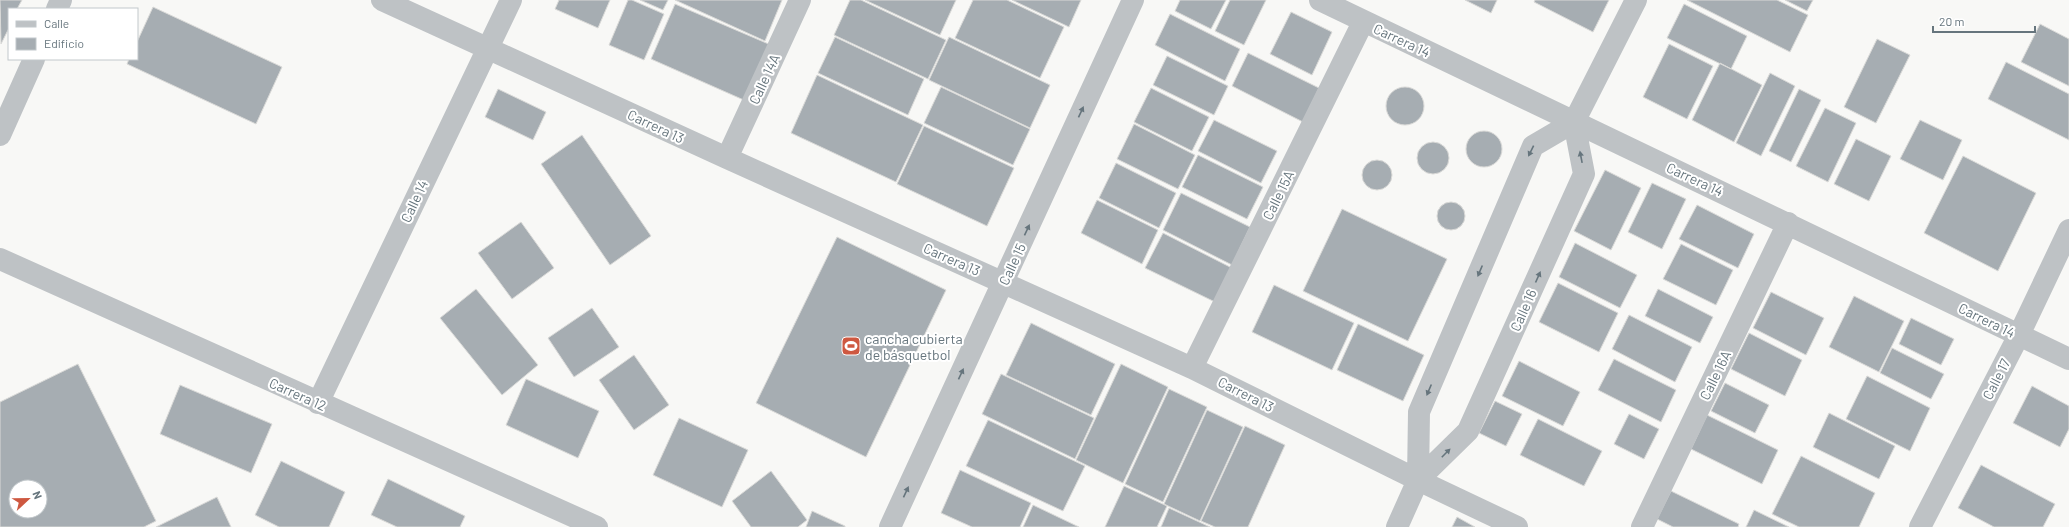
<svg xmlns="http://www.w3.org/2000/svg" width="2069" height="527" font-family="Barlow,sans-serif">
	<rect width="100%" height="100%" fill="#f8f8f6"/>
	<path fill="#a6adb2" stroke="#dadad8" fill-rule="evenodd" d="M 0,0 L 22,0 L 17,9 L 9,9 L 9,28 L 1,44 Z
		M 559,0 L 610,0 L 598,28 L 555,9 Z
		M 628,0 L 632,0 L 664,14 L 644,60 L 609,45 Z
		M 640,0 L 668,0 L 663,10 Z
		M 675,0 L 782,0 L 765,41 Z
		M 850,0 L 861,0 L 946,40 L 928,79 L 834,35 Z
		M 865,0 L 956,0 L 940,35 Z
		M 973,0 L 1007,0 L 1064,27 L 1040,78 L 955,38 Z
		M 1012,0 L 1081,0 L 1069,27 Z
		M 1180,0 L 1226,0 L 1211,29 L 1175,11 Z
		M 1230,0 L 1266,0 L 1244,45 L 1215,31 Z
		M 1465,0 L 1497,0 L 1491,13 Z
		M 1535,0 L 1609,0 L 1593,32 L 1534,2 Z
		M 1687,0 L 1777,0 L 1808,15 L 1790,52 Z
		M 1785,0 L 1813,0 L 1807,11 Z
		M 675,4 L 771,45 L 746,101 L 651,59 Z
		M 1684,4 L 1747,36 L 1731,69 L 1667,38 Z
		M 153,7 L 282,67 L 256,124 L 127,64 L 129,59 L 137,59 L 137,42 Z
		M 1291,12 L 1332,32 L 1312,75 L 1270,54 Z
		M 1170,14 L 1240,49 L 1225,81 L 1155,45 Z
		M 2040,24 L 2069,39 L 2069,86 L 2021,62 Z
		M 835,37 L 924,79 L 908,115 L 818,73 Z
		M 949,37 L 1050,85 L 1030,128 L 929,80 Z
		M 1877,39 L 1910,55 L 1876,123 L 1844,107 Z
		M 1669,44 L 1713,66 L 1687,119 L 1643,97 Z
		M 1248,53 L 1319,88 L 1303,122 L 1232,86 Z
		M 1167,56 L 1228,86 L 1214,115 L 1153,85 Z
		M 2006,62 L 2069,94 L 2069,140 L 1988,99 Z
		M 1720,63 L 1762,85 L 1734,142 L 1692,120 Z
		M 1770,73 L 1795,86 L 1761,156 L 1736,143 Z
		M 817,75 L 923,125 L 896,182 L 791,133 Z
		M1386 106a19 19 0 1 1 38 0a19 19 0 1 1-38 0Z
		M 941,87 L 1030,129 L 1013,165 L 924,123 Z
		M 1151,88 L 1209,117 L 1192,151 L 1134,122 Z
		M 498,89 L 546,112 L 533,140 L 485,117 Z
		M 1799,89 L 1821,100 L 1791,162 L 1769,151 Z
		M 1825,108 L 1856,123 L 1828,182 L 1796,166 Z
		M 1214,120 L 1277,151 L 1261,183 L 1198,151 Z
		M 1920,120 L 1962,140 L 1943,180 L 1900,159 Z
		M 1134,124 L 1195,155 L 1178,189 L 1117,159 Z
		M 924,126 L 1014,168 L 987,226 L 897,184 Z
		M1466 149a18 18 0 1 1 36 0a18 18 0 1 1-36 0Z
		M 582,135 L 651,236 L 610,265 L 541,164 Z
		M 1856,139 L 1891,156 L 1869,201 L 1834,184 Z
		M1417 158a16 16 0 1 1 32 0a16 16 0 1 1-32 0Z
		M 1198,155 L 1263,187 L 1247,219 L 1182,187 Z
		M 1963,156 L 2036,193 L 1998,271 L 1924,233 Z
		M1362 175a15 15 0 1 1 30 0a15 15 0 1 1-30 0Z
		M 1116,163 L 1176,193 L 1159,228 L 1099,198 Z
		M 1605,170 L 1641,188 L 1611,250 L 1574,231 Z
		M 1652,183 L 1686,199 L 1662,249 L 1628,232 Z
		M 1181,193 L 1250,227 L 1232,265 L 1163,230 Z
		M 1097,200 L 1158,230 L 1142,264 L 1081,233 Z
		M1437 216a14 14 0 1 1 28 0a14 14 0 1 1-28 0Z
		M 1697,205 L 1754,234 L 1738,268 L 1679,239 Z
		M 1342,209 L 1447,259 L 1408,341 L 1303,291 Z
		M 521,222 L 554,268 L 512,299 L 478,253 Z
		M 1163,233 L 1232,268 L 1215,302 L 1145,268 Z
		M 837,237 L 946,290 L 866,457 L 756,403 Z
		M 1575,243 L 1637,275 L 1620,308 L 1559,277 Z
		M 1681,244 L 1733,270 L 1716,305 L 1663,279 Z
		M 1558,283 L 1618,313 L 1599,352 L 1539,322 Z
		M 1274,285 L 1354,323 L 1332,370 L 1252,332 Z
		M 476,289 L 538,365 L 502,395 L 440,318 Z
		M 1658,289 L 1713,317 L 1700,343 L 1645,316 Z
		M 1771,292 L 1824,318 L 1806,355 L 1753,328 Z
		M 1854,296 L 1904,321 L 1879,372 L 1829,347 Z
		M 592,308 L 619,347 L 574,377 L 548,338 Z
		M 1629,315 L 1692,347 L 1675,382 L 1612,349 Z
		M 1911,318 L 1954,339 L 1941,365 L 1899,344 Z
		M 1031,323 L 1115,364 L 1091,415 L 1006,375 Z
		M 1358,324 L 1424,355 L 1403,401 L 1337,370 Z
		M 1749,333 L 1802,360 L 1785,396 L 1731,369 Z
		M 1892,348 L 1944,374 L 1931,399 L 1880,373 Z
		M 634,355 L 669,405 L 634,430 L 599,380 Z
		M 1614,359 L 1676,390 L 1661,422 L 1598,390 Z
		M 1519,361 L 1580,392 L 1563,426 L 1502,396 Z
		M 78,364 L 156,521 L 144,527 L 0,527 L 0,402 ZM 16,487 L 40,487 L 40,511 L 16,511 Z
		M 1121,364 L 1168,387 L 1123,483 L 1076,460 Z
		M 1001,374 L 1094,418 L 1075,459 L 982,414 Z
		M 1867,376 L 1930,408 L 1910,451 L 1846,419 Z
		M 526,379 L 599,411 L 578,458 L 506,425 Z
		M 1725,383 L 1769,405 L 1755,433 L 1711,411 Z
		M 180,385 L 272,424 L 251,473 L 160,434 Z
		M 2032,386 L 2069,406 L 2069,429 L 2060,447 L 2013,423 Z
		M 1169,389 L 1207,407 L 1163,502 L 1125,484 Z
		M 1495,401 L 1522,414 L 1506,446 L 1479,433 Z
		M 1207,410 L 1243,427 L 1200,521 L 1164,504 Z
		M 1829,413 L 1895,446 L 1879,479 L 1813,447 Z
		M 1629,414 L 1659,429 L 1644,459 L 1614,444 Z
		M 1707,415 L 1778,450 L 1762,484 L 1691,449 Z
		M 679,418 L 748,450 L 722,507 L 653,475 Z
		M 1538,419 L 1602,451 L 1584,486 L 1520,455 Z
		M 988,420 L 1085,466 L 1063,511 L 966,466 Z
		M 1245,426 L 1285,445 L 1248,527 L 1215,527 L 1201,521 Z
		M 1801,456 L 1875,493 L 1859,527 L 1799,527 L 1772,514 Z
		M 281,461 L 345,492 L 329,527 L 279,527 L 255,515 Z
		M 1981,465 L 2055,504 L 2043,527 L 1994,527 L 1958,508 Z
		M 960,470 L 1031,503 L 1020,527 L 972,527 L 941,513 Z
		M 771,471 L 807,520 L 798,527 L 751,527 L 732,501 Z
		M 388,479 L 465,516 L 460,527 L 397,527 L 371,515 Z
		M 1124,486 L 1167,506 L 1157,527 L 1105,527 Z
		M 1671,491 L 1739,524 L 1738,527 L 1673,527 L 1657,519 Z
		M 217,497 L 231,527 L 156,527 Z
		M 1033,505 L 1079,527 L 1023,527 Z
		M 1169,508 L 1210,527 L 1161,527 Z
		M 1754,510 L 1789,527 L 1746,527 Z
		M 812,511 L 845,526 L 845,527 L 806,527 Z
		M 1457,517 L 1475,527 L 1452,527 Z"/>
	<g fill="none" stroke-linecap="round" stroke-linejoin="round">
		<path stroke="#bec2c5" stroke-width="22" d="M 382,0 L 727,158 L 1192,368 L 1418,480 L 1517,527
			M 1320,0 L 2069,359
			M 57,9 L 61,0
			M 0,135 L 34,59
			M 727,158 L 800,0
			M 0,259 L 597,527
			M 1192,368 L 1363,22
			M 318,403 L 511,0
			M 1418,480 L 1419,412 L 1533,146 L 1574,122 L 1636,0
			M 890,527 L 1133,0
			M 1397,527 L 1418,480 L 1468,431 L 1584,174 L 1574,122
			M 1642,527 L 1788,223
			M 1920,527 L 2019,335 L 2069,230"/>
	</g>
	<defs><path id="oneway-solid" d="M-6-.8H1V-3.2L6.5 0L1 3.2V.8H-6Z"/></defs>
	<g fill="#66757d">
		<use href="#oneway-solid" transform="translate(1081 112) rotate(-65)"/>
		<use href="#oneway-solid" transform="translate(1531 151) rotate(116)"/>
		<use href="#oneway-solid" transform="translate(1581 157) rotate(-101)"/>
		<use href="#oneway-solid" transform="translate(1027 230) rotate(-65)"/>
		<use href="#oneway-solid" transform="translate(1480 271) rotate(113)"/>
		<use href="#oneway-solid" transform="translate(1538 277) rotate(-66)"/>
		<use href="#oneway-solid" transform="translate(961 374) rotate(-65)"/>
		<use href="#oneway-solid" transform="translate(1429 390) rotate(113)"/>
		<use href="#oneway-solid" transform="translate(1446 453) rotate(-45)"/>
		<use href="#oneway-solid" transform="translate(906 492) rotate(-65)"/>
	</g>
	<defs>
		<g id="stadium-square" transform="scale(1)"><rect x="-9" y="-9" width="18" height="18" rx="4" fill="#ce5840" stroke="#fff"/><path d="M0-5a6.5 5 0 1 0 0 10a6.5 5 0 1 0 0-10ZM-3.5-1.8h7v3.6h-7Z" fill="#fff"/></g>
	</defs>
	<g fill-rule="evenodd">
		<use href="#stadium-square" x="851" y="346"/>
	</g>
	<g text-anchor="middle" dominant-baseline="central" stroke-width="4" stroke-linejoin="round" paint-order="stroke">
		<g font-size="14" fill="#66757d" stroke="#fff">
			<text transform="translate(1402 40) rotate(25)">Carrera 14</text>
			<text transform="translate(764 79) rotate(-65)">Calle 14A</text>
			<text transform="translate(656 126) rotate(25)">Carrera 13</text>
			<text transform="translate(1695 179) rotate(25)">Carrera 14</text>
			<text transform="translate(1278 195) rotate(-64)">Calle 15A</text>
			<text transform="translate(414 201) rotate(-65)">Calle 14</text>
			<text transform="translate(952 259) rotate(24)">Carrera 13</text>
			<text transform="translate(1012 264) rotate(-65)">Calle 15</text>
			<text transform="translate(1523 310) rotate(-66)">Calle 16</text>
			<text transform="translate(1987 320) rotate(26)">Carrera 14</text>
			<text transform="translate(1715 375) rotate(-64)">Calle 16A</text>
			<text transform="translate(1996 379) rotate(-63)">Calle 17</text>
			<text transform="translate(298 394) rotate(24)">Carrera 12</text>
			<text transform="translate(1246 394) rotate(27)">Carrera 13</text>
		</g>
		<g font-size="14" fill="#66757d" stroke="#fff" text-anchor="start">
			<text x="865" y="338">cancha cubierta<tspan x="865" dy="16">de básquetbol</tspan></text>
		</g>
	</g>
	<rect x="8" y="8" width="130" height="52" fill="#ffffff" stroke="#c2c8cb"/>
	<rect x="16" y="21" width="20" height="6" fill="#bec2c5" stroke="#c2c8cb"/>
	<text x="44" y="28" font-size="12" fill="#66757d">Calle</text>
	<rect x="16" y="38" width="20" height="12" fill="#a6adb2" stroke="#c2c8cb"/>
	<text x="44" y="48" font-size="12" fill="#66757d">Edificio</text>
	<g transform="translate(28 499) rotate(68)"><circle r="19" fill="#ffffff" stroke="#c2c8cb"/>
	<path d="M0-3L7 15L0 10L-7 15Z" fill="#ce5840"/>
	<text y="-6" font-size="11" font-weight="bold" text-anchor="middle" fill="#66757d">N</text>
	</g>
	<path d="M1933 26v6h102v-6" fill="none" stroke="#66757d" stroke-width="2"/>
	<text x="1939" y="26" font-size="12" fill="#66757d" stroke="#ffffff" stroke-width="3" paint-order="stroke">20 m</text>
</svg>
